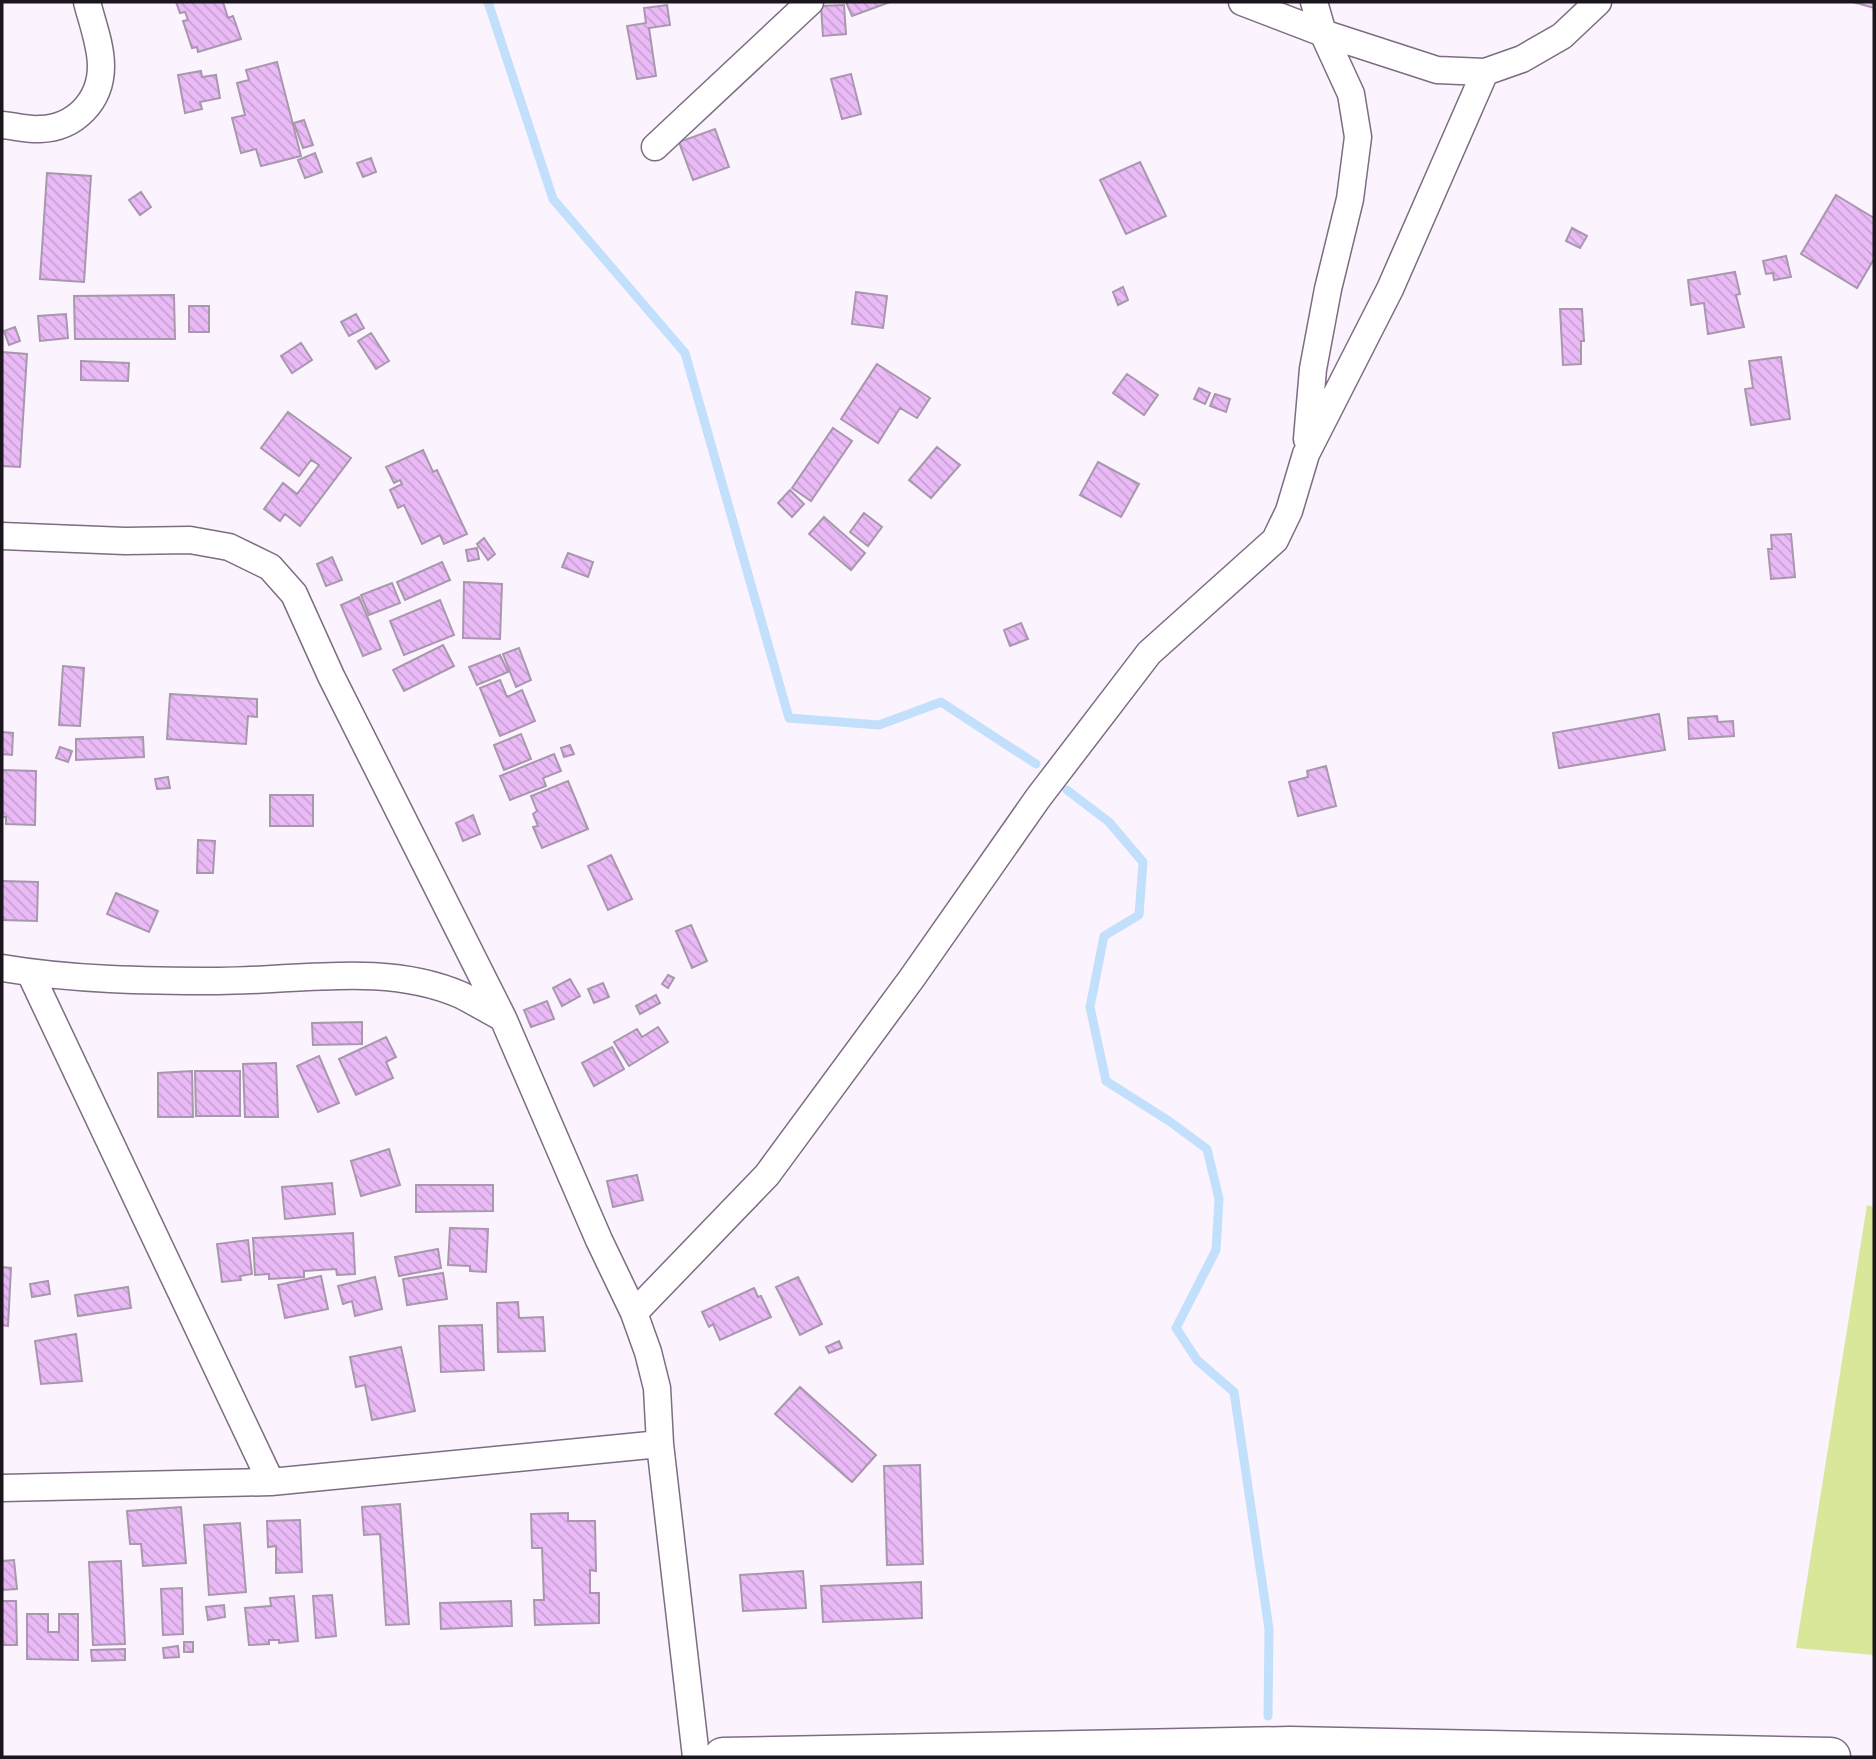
<svg xmlns="http://www.w3.org/2000/svg" width="1876" height="1759" font-family="Mulish,sans-serif">
	<defs>
		<pattern id="building-back-hatch" width="6" height="6" patternUnits="userSpaceOnUse" patternTransform="scale(1.75)"><rect width="6" height="6" fill="#eabaf7"/><path d="M-1 5l2 2M0 0l6 6M5-1l2 2" fill="none" stroke="#c89fd3"/></pattern>
	</defs>
	<rect width="100%" height="100%" fill="#fbf4fe"/>
	<path fill="#d9e79a" d="M 1867,1205 L 1874,1207 L 1874,1655 L 1796,1648 Z"/>
	<g fill="none" stroke-linecap="round" stroke-linejoin="round">
		<path stroke="#c2e0fb" stroke-width="9" d="M 488,2 L 553,199 L 685,353 L 789,718 L 879,725 L 941,702 L 1036,764
			M 1067,790 L 1109,822 L 1143,862 L 1139,915 L 1104,936 L 1090,1007 L 1106,1081 L 1169,1121 L 1207,1149 L 1219,1199 L 1216,1250 L 1176,1328 L 1197,1360 L 1234,1392 L 1269,1629 L 1268,1716"/>
	</g>
	<path fill="url(#building-back-hatch)" stroke="#a997ae" stroke-width="2" d="M 176,2 L 225,2 L 223,2 L 228,18 L 233,16 L 241,39 L 198,52 L 197,47 L 192,48 L 183,21 L 188,20 L 185,12 L 180,13 Z
		M 846,2 L 890,2 L 852,16 Z
		M 1853,2 L 1874,2 L 1874,8 Z
		M 667,5 L 670,25 L 649,28 L 656,76 L 637,79 L 627,26 L 646,23 L 644,8 Z
		M 844,5 L 846,34 L 823,36 L 821,6 Z
		M 277,62 L 301,156 L 261,166 L 256,149 L 241,153 L 232,118 L 245,115 L 237,83 L 249,80 L 246,70 Z
		M 201,71 L 202,77 L 216,75 L 220,98 L 200,102 L 202,109 L 185,113 L 178,75 Z
		M 851,74 L 861,114 L 842,119 L 831,79 Z
		M 304,120 L 313,145 L 303,148 L 294,123 Z
		M 715,129 L 729,167 L 693,180 L 679,142 Z
		M 315,153 L 322,172 L 305,178 L 298,160 Z
		M 371,158 L 376,172 L 363,177 L 357,163 Z
		M 1140,162 L 1166,216 L 1126,234 L 1100,180 Z
		M 47,173 L 91,176 L 84,282 L 40,279 Z
		M 141,192 L 151,207 L 140,215 L 129,200 Z
		M 1836,195 L 1874,218 L 1874,259 L 1857,288 L 1801,254 Z
		M 1572,228 L 1587,236 L 1580,248 L 1566,241 Z
		M 1786,256 L 1791,277 L 1774,280 L 1773,273 L 1766,274 L 1763,261 Z
		M 1735,272 L 1740,294 L 1736,295 L 1744,327 L 1708,334 L 1704,303 L 1691,305 L 1688,280 Z
		M 1123,287 L 1128,300 L 1118,305 L 1113,292 Z
		M 856,292 L 887,296 L 883,328 L 852,324 Z
		M 174,295 L 175,339 L 75,339 L 74,296 Z
		M 189,306 L 209,306 L 209,332 L 189,332 Z
		M 1560,309 L 1582,309 L 1584,341 L 1581,341 L 1581,364 L 1563,365 Z
		M 66,314 L 68,338 L 40,341 L 38,316 Z
		M 356,314 L 364,328 L 349,336 L 341,322 Z
		M 15,327 L 20,341 L 9,345 L 4,331 Z
		M 371,333 L 389,361 L 376,369 L 358,341 Z
		M 301,343 L 312,360 L 292,373 L 281,356 Z
		M 2,352 L 27,354 L 20,467 L 2,466 Z
		M 1781,357 L 1790,419 L 1751,425 L 1745,389 L 1753,388 L 1749,361 Z
		M 81,361 L 129,363 L 128,381 L 81,380 Z
		M 877,364 L 930,398 L 917,418 L 900,408 L 878,443 L 841,419 Z
		M 1127,374 L 1158,395 L 1144,415 L 1113,393 Z
		M 1199,388 L 1210,393 L 1205,404 L 1194,399 Z
		M 1215,394 L 1230,399 L 1226,412 L 1210,406 Z
		M 288,412 L 351,458 L 300,526 L 285,514 L 280,521 L 264,509 L 283,483 L 297,494 L 319,465 L 311,460 L 299,476 L 261,448 Z
		M 833,428 L 852,441 L 811,501 L 792,488 Z
		M 937,447 L 960,465 L 931,498 L 909,480 Z
		M 423,450 L 433,472 L 437,470 L 467,534 L 444,544 L 440,535 L 422,544 L 404,505 L 398,508 L 390,490 L 402,484 L 400,480 L 394,483 L 386,467 Z
		M 1098,462 L 1139,484 L 1121,517 L 1080,495 Z
		M 790,490 L 804,504 L 792,517 L 778,503 Z
		M 864,513 L 882,527 L 868,546 L 850,532 Z
		M 824,517 L 865,553 L 851,570 L 809,534 Z
		M 1791,534 L 1795,577 L 1771,579 L 1768,549 L 1772,549 L 1771,535 Z
		M 484,538 L 495,554 L 488,560 L 477,544 Z
		M 477,548 L 479,559 L 468,561 L 466,550 Z
		M 568,553 L 593,562 L 588,577 L 562,567 Z
		M 332,557 L 342,580 L 326,586 L 317,564 Z
		M 442,562 L 450,580 L 405,600 L 397,582 Z
		M 464,582 L 502,584 L 500,639 L 463,638 Z
		M 392,583 L 400,603 L 369,615 L 361,595 Z
		M 359,597 L 381,649 L 363,656 L 341,605 Z
		M 440,600 L 454,635 L 404,655 L 390,621 Z
		M 1021,623 L 1028,639 L 1010,646 L 1004,630 Z
		M 443,645 L 454,666 L 404,691 L 393,670 Z
		M 519,648 L 531,680 L 516,687 L 503,654 Z
		M 500,655 L 508,672 L 477,685 L 469,667 Z
		M 63,666 L 84,668 L 80,726 L 59,725 Z
		M 500,680 L 507,697 L 522,690 L 535,721 L 500,736 L 480,688 Z
		M 170,694 L 257,699 L 257,717 L 248,716 L 246,744 L 167,739 Z
		M 1659,714 L 1665,750 L 1559,768 L 1553,733 Z
		M 1717,716 L 1718,722 L 1733,721 L 1734,736 L 1689,739 L 1688,718 Z
		M 2,732 L 13,733 L 12,755 L 2,754 Z
		M 521,734 L 531,759 L 504,770 L 494,745 Z
		M 143,737 L 144,757 L 76,760 L 76,739 Z
		M 570,745 L 574,754 L 564,757 L 561,748 Z
		M 60,747 L 72,751 L 68,762 L 56,758 Z
		M 554,754 L 561,771 L 543,778 L 546,786 L 510,800 L 500,776 Z
		M 1326,766 L 1336,806 L 1298,816 L 1289,782 L 1308,777 L 1307,771 Z
		M 2,770 L 36,771 L 35,825 L 6,824 L 6,817 L 2,817 Z
		M 168,777 L 170,788 L 157,789 L 155,779 Z
		M 568,781 L 588,829 L 542,848 L 533,827 L 538,826 L 533,814 L 537,811 L 531,796 Z
		M 270,795 L 313,795 L 313,826 L 270,826 Z
		M 473,815 L 480,834 L 463,841 L 456,823 Z
		M 198,840 L 215,841 L 213,873 L 197,873 Z
		M 611,855 L 632,899 L 608,910 L 588,866 Z
		M 2,881 L 38,882 L 37,921 L 2,920 Z
		M 116,893 L 158,911 L 149,932 L 107,914 Z
		M 691,925 L 707,961 L 692,968 L 676,931 Z
		M 668,975 L 674,978 L 668,988 L 662,984 Z
		M 570,979 L 580,996 L 562,1006 L 553,988 Z
		M 603,983 L 609,997 L 594,1003 L 588,989 Z
		M 656,995 L 660,1003 L 640,1014 L 636,1006 Z
		M 547,1001 L 554,1019 L 531,1027 L 524,1010 Z
		M 362,1022 L 362,1044 L 313,1045 L 312,1023 Z
		M 658,1027 L 668,1042 L 629,1066 L 614,1042 L 637,1029 L 642,1037 Z
		M 386,1037 L 396,1057 L 386,1062 L 393,1078 L 356,1095 L 339,1059 Z
		M 612,1047 L 624,1069 L 594,1086 L 582,1063 Z
		M 319,1056 L 339,1103 L 318,1112 L 297,1066 Z
		M 276,1063 L 278,1117 L 245,1117 L 243,1064 Z
		M 192,1071 L 193,1117 L 158,1117 L 158,1073 Z
		M 195,1071 L 240,1071 L 240,1116 L 196,1116 Z
		M 389,1149 L 400,1185 L 361,1196 L 351,1161 Z
		M 637,1175 L 643,1200 L 613,1207 L 607,1181 Z
		M 332,1183 L 335,1214 L 285,1219 L 282,1187 Z
		M 416,1185 L 493,1185 L 493,1211 L 416,1212 Z
		M 450,1228 L 488,1229 L 486,1272 L 470,1271 L 470,1266 L 448,1265 Z
		M 353,1233 L 355,1274 L 337,1275 L 336,1269 L 304,1271 L 304,1277 L 269,1279 L 269,1274 L 255,1275 L 253,1238 Z
		M 248,1240 L 252,1274 L 240,1276 L 241,1280 L 222,1282 L 217,1244 Z
		M 438,1249 L 441,1268 L 399,1276 L 395,1257 Z
		M 2,1267 L 11,1268 L 8,1326 L 2,1325 Z
		M 443,1273 L 447,1299 L 407,1305 L 403,1279 Z
		M 321,1276 L 328,1309 L 285,1318 L 278,1285 Z
		M 375,1277 L 382,1309 L 355,1316 L 352,1301 L 343,1304 L 338,1286 Z
		M 798,1277 L 822,1324 L 800,1335 L 776,1287 Z
		M 48,1281 L 50,1294 L 32,1297 L 30,1284 Z
		M 128,1287 L 131,1308 L 78,1316 L 75,1295 Z
		M 754,1288 L 758,1297 L 761,1296 L 771,1317 L 720,1340 L 713,1324 L 709,1327 L 702,1312 Z
		M 518,1302 L 519,1318 L 543,1317 L 545,1351 L 498,1352 L 497,1303 Z
		M 482,1325 L 484,1370 L 441,1372 L 439,1326 Z
		M 76,1334 L 82,1381 L 41,1384 L 35,1341 Z
		M 839,1341 L 842,1348 L 829,1353 L 826,1347 Z
		M 401,1347 L 415,1411 L 372,1420 L 365,1385 L 356,1387 L 350,1357 Z
		M 800,1387 L 876,1455 L 852,1482 L 775,1414 Z
		M 920,1465 L 923,1564 L 887,1565 L 884,1466 Z
		M 400,1504 L 409,1624 L 386,1625 L 380,1534 L 364,1535 L 362,1507 Z
		M 181,1507 L 186,1563 L 143,1566 L 141,1544 L 130,1544 L 127,1511 Z
		M 568,1513 L 568,1521 L 595,1521 L 596,1571 L 590,1570 L 590,1593 L 599,1593 L 599,1623 L 535,1625 L 534,1600 L 544,1600 L 542,1548 L 532,1548 L 531,1514 Z
		M 300,1520 L 302,1572 L 276,1573 L 276,1546 L 268,1547 L 267,1521 Z
		M 240,1523 L 246,1592 L 209,1595 L 204,1525 Z
		M 14,1560 L 17,1589 L 2,1590 L 2,1561 Z
		M 121,1561 L 125,1644 L 93,1645 L 89,1562 Z
		M 803,1571 L 806,1608 L 743,1611 L 740,1575 Z
		M 921,1582 L 922,1618 L 823,1622 L 821,1586 Z
		M 182,1588 L 183,1634 L 163,1635 L 161,1589 Z
		M 332,1595 L 336,1636 L 316,1638 L 313,1596 Z
		M 294,1596 L 298,1641 L 279,1643 L 279,1640 L 269,1640 L 269,1644 L 249,1645 L 245,1608 L 271,1606 L 270,1598 Z
		M 2,1601 L 16,1601 L 17,1645 L 2,1645 Z
		M 511,1601 L 512,1626 L 441,1629 L 440,1603 Z
		M 224,1605 L 225,1617 L 208,1620 L 206,1607 Z
		M 27,1614 L 48,1614 L 48,1632 L 59,1632 L 59,1614 L 78,1614 L 78,1660 L 27,1659 Z
		M 184,1642 L 193,1642 L 193,1652 L 184,1652 Z
		M 178,1646 L 179,1657 L 164,1658 L 163,1648 Z
		M 125,1649 L 125,1660 L 92,1661 L 91,1650 Z"/>
	<g fill="none" stroke-linecap="round" stroke-linejoin="round">
		<g stroke="#7d6c82" stroke-width="29">
			<path id="street" d="M 1242,2 L 1323,33 L 1437,70 L 1485,72 L 1522,59 L 1562,36 L 1598,2
				M 2,125 C 14,126 28,130 40,129 C 75,128 101,101 101,66 C 101,45 92,22 87,2
				M 655,147 L 810,2
				M 1307,439 L 1313,369 L 1328,289 L 1350,199 L 1358,137 L 1351,94 L 1323,33 L 1314,2
				M 2,536 L 125,541 L 190,540 L 229,547 L 270,567 L 294,594 L 331,676 L 503,1018 L 599,1240 L 634,1313 L 648,1352 L 657,1388 L 660,1444 L 696,1757
				M 2,968 C 73,980 147,981 219,981 C 298,981 386,962 461,995 C 475,1002 489,1011 503,1018
				M 30,973 L 271,1482
				M 634,1313 L 767,1175 L 912,978 L 1038,798 L 1149,653 L 1275,540 L 1289,511 L 1306,454 L 1390,289 L 1485,72
				M 2,1488 L 271,1482 L 660,1444"/>
		</g>
		<g stroke="#7d6c82" stroke-width="41">
			<path id="secondary" d="M 723,1757 L 1290,1746 L 1831,1757"/>
		</g>
		<use href="#street" stroke="#fff" stroke-width="26"/>
		<use href="#secondary" stroke="#fff" stroke-width="38"/>
	</g>
	<rect width="1876" height="1759" fill="none" stroke="#1b151d" stroke-width="7"/>
</svg>
